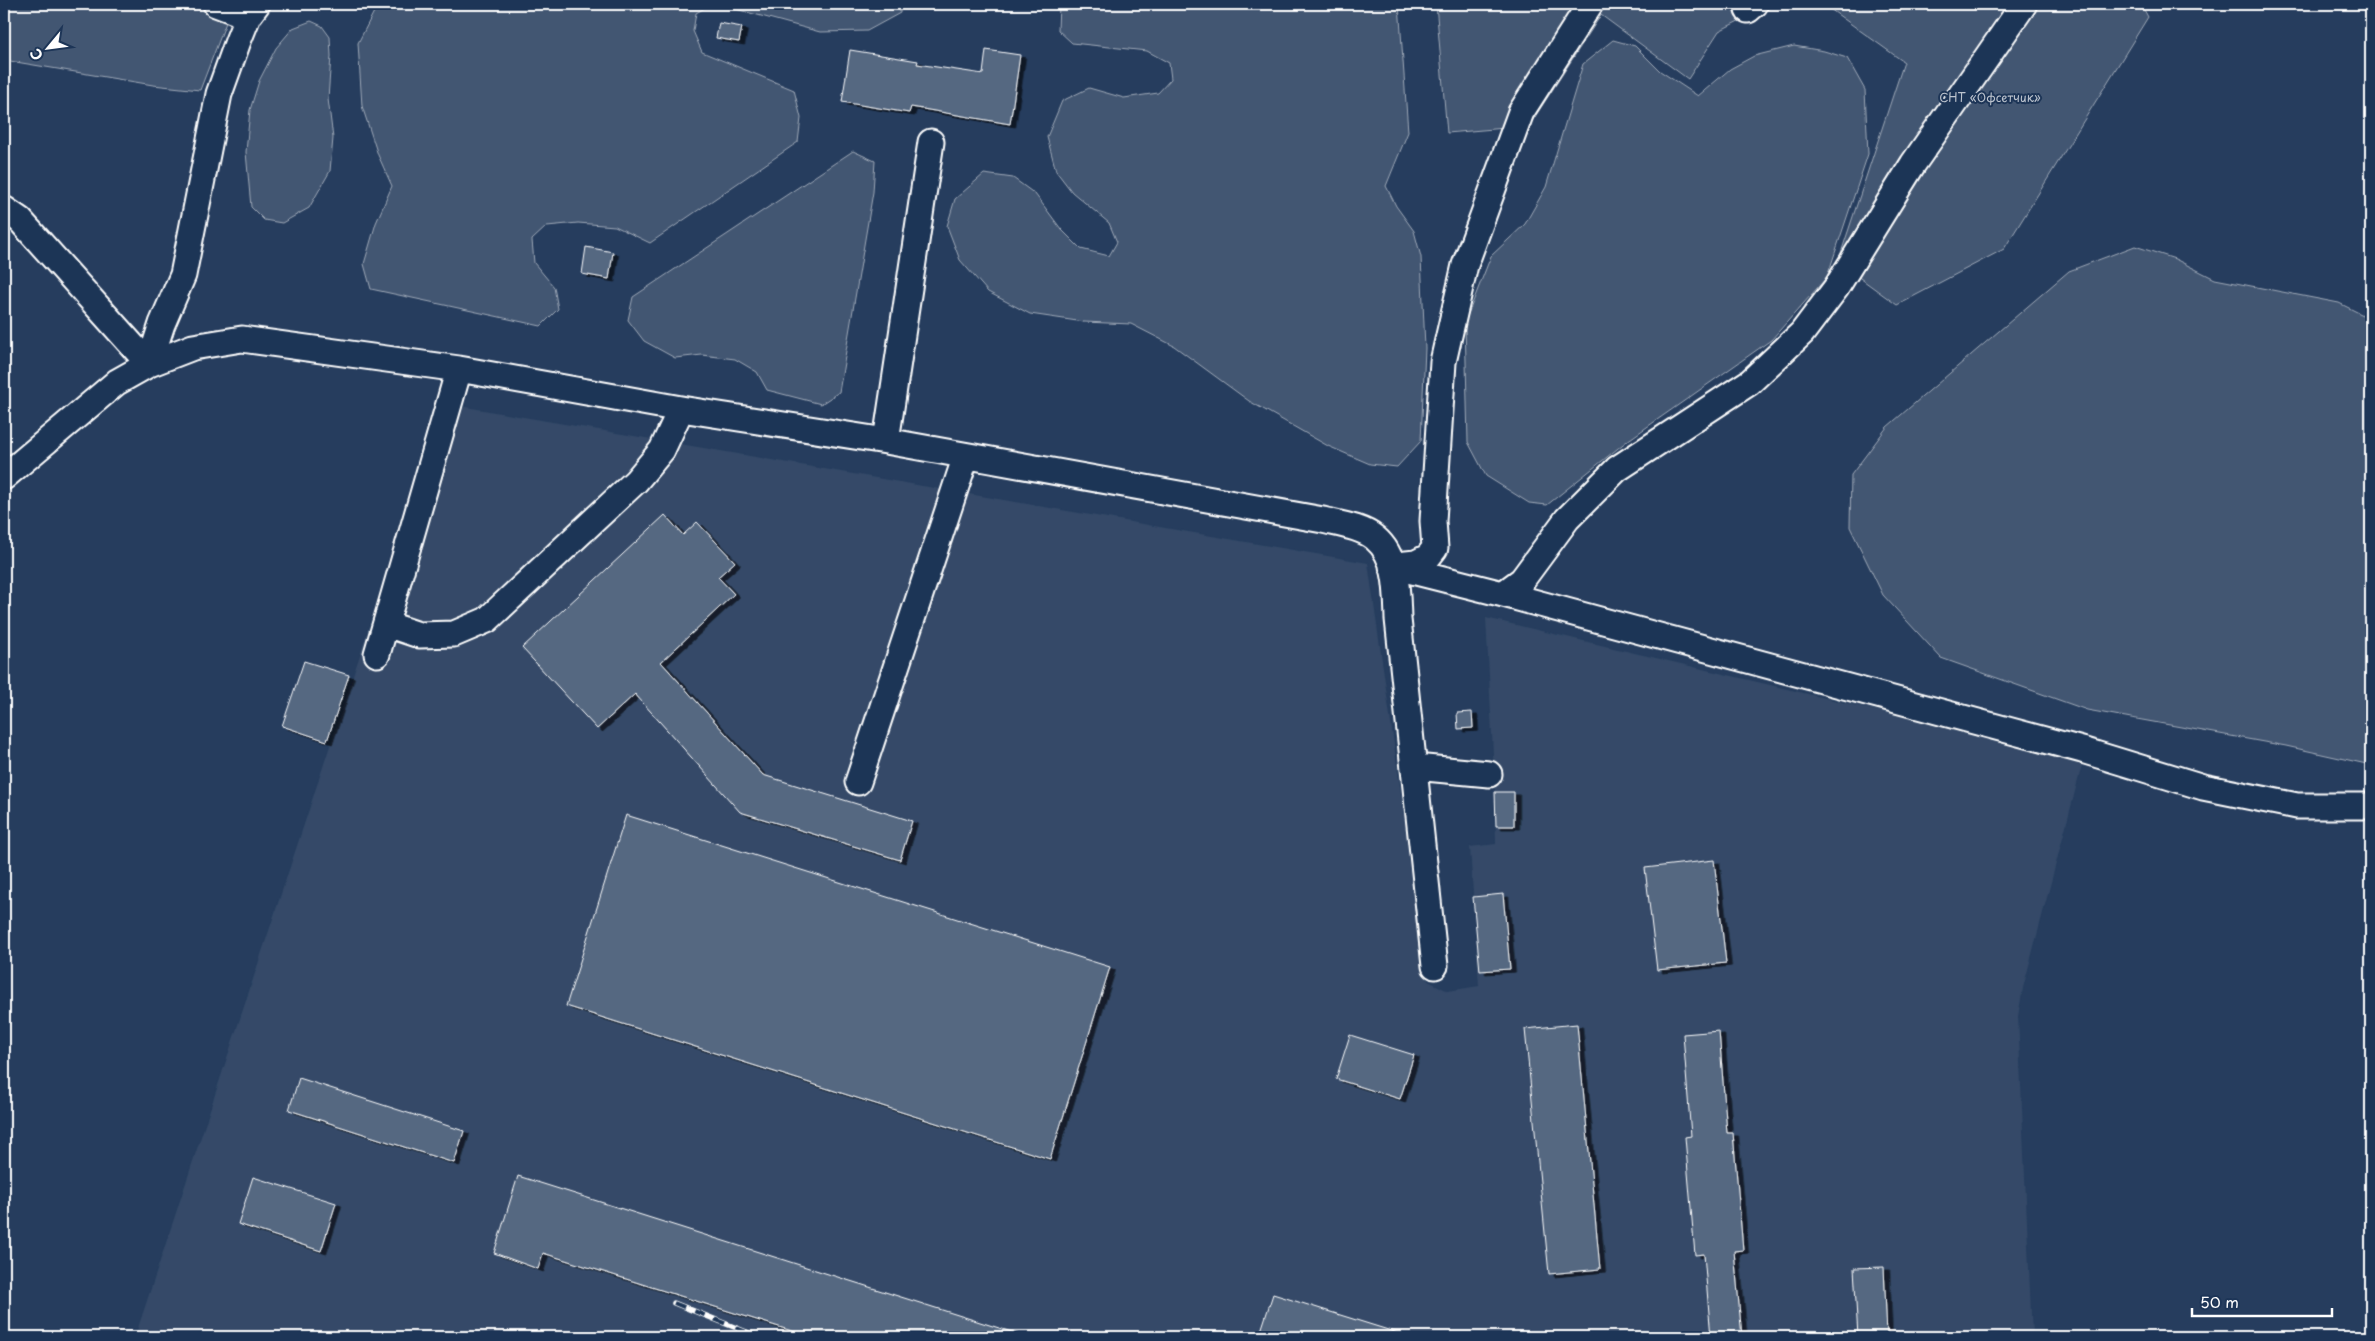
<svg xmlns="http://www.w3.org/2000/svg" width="2375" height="1341" font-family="'Playpen Sans',sans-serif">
	<defs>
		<filter id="shadow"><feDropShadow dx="5.5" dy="3" stdDeviation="0" flood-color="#0009"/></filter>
	</defs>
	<rect width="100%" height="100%" fill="#263d5e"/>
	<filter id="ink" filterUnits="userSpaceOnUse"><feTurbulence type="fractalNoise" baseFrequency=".02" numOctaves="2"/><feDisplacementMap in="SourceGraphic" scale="10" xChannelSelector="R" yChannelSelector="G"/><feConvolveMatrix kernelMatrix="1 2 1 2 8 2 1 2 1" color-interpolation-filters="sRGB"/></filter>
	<g filter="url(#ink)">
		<path fill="#344a68" d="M 443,403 L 1368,563 L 1428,981 L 1448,991 L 1479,986 L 1470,847 L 1496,844 L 1495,792 L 1486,618 L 2045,750 L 2082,765 L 2023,988 L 2018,1016 L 2032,1337 L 135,1337 Z"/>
		<path fill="#425672" stroke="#a0aab8" d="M 4,4 L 236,4 L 230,12 L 200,90 L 153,85 L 4,60 Z
			M 378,4 L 712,4 L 696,13 L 693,31 L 702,52 L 794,90 L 801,118 L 798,142 L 650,243 L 615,226 L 578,223 L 547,226 L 532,240 L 534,263 L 554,287 L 558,309 L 541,326 L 371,289 L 364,264 L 376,223 L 392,186 L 378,155 L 362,106 L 358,43 Z
			M 717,4 L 900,4 L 900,13 L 867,31 L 820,32 Z
			M 1059,4 L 1399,4 L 1408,132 L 1386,186 L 1396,206 L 1414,231 L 1421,257 L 1425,348 L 1421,441 L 1397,467 L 1370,464 L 1328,446 L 1249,401 L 1174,346 L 1131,324 L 1084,322 L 1030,314 L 988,292 L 960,260 L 947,226 L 955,199 L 984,174 L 1013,178 L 1035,194 L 1061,229 L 1081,249 L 1109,256 L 1117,242 L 1109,223 L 1072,192 L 1056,171 L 1047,137 L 1062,101 L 1089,88 L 1124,98 L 1158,93 L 1171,79 L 1169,63 L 1147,51 L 1072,43 L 1058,30 Z
			M 1436,4 L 1772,4 L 1719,31 L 1688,79 L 1601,15 L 1529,126 L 1447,133 Z
			M 1823,4 L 2141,4 L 2148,17 L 2004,249 L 1897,305 L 1838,262 L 1904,62 Z
			M 311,21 L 322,26 L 330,37 L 331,56 L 328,99 L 333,138 L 330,171 L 309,208 L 282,223 L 264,220 L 251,207 L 246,152 L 250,110 L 259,81 L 276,48 L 293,28 Z
			M 1613,40 L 1635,46 L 1660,71 L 1698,96 L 1730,69 L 1754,56 L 1794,46 L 1824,51 L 1847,58 L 1865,90 L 1868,154 L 1827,277 L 1771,340 L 1627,441 L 1547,505 L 1529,503 L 1486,476 L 1468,442 L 1465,322 L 1491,256 L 1525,224 L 1546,187 L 1583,64 Z
			M 853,151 L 875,161 L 873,192 L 839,392 L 821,404 L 767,390 L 757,372 L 735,359 L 702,355 L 675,358 L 644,341 L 628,320 L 633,297 Z
			M 2135,246 L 2175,259 L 2215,279 L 2339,303 L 2371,319 L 2371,765 L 2286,746 L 2087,710 L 1941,658 L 1883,595 L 1850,527 L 1851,475 L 1887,427 L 2069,271 Z"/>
		<path fill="#556781" stroke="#fff" filter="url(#shadow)" d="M 719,23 L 742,27 L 739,42 L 716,38 Z
			M 850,50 L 918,61 L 917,64 L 983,74 L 986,50 L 1020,55 L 1010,124 L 911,107 L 909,113 L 842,102 Z
			M 586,247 L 613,252 L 609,279 L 582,274 Z
			M 665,515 L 683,535 L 697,522 L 735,562 L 718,577 L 734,594 L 661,662 L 763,775 L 912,821 L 900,860 L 740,812 L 635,694 L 597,729 L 522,648 Z
			M 304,661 L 349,675 L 327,741 L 282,726 Z
			M 1472,712 L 1473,728 L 1458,729 L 1457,713 Z
			M 1495,792 L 1514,792 L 1514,826 L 1496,826 Z
			M 626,815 L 1110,967 L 1050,1159 L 566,1006 Z
			M 1714,860 L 1726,963 L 1657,970 L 1645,868 Z
			M 1503,894 L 1510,969 L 1480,971 L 1473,897 Z
			M 1577,1024 L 1600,1269 L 1549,1274 L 1525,1029 Z
			M 1719,1031 L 1727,1133 L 1733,1133 L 1743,1250 L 1734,1251 L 1742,1337 L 1711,1337 L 1704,1254 L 1695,1255 L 1685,1137 L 1691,1136 L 1683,1034 Z
			M 1350,1035 L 1414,1055 L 1400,1099 L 1336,1079 Z
			M 299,1078 L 464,1131 L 454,1163 L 289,1110 Z
			M 518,1176 L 1018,1334 L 1018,1337 L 811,1337 L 543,1253 L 538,1269 L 494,1253 Z
			M 253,1177 L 336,1203 L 321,1251 L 238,1224 Z
			M 1884,1267 L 1887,1336 L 1858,1337 L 1854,1268 Z
			M 1273,1294 L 1401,1334 L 1400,1337 L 1259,1337 Z"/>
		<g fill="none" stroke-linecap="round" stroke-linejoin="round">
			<g stroke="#fff" stroke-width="29">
				<path id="minor" d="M 216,4 L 248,16
					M 1748,10 L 1755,4
					M 4,209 L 20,220 L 149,364 L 162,324 L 183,275 L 219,94 L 238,41 L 248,16 L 257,4
					M 886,441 L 931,142
					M 4,477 L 117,382 L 149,364 L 193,347 L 242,339 L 459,369 L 681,409 L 886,441 L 1323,520 C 1339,524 1362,527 1375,538 C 1398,557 1397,592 1398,619 L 1435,966
					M 1397,565 L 1416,563 L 1428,557 L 1435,548 L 1433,521 L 1443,362 L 1465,265 L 1521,112 L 1590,4
					M 1392,566 L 1503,594 L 2082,750 L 2203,787 L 2297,806 L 2371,806
					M 1503,594 L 1522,580 L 1567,519 L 1617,469 L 1750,382 L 1802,333 L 1836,288 L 1913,164 L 2024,4
					M 386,624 L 419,635 L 454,634 L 487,620 L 636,481 L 662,450 L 681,409
					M 377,654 L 459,369
					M 1415,767 L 1489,774
					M 858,782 L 966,456"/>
			</g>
			<use href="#minor" stroke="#1d3557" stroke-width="25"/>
			<g stroke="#fff" stroke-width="5.5">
				<path id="rail" d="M 674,1303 L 759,1337"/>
			</g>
			<use href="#rail" stroke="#1d3557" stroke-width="4" stroke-dasharray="11" stroke-linecap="butt"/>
		</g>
	</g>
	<g text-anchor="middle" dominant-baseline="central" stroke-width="4" stroke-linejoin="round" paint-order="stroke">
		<g font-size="12" fill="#bdc4ce" stroke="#1d3557">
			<text x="1990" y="97">СНТ «Офсетчик»</text>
		</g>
	</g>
	<rect width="2375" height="1341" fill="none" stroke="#1d3557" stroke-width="20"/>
	<rect x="10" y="10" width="2355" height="1321" fill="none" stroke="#fff" stroke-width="2" filter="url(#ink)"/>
	<g transform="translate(48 48) rotate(241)" stroke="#1d3557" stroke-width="4" paint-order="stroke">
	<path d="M0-4L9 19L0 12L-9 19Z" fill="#ffffff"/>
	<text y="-8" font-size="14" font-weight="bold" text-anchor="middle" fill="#ffffff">С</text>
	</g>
	<path d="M2192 1308v8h140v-8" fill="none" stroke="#ffffff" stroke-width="2.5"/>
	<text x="2200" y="1308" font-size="15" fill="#ffffff" stroke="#1d3557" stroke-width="4" paint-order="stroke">50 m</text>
</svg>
